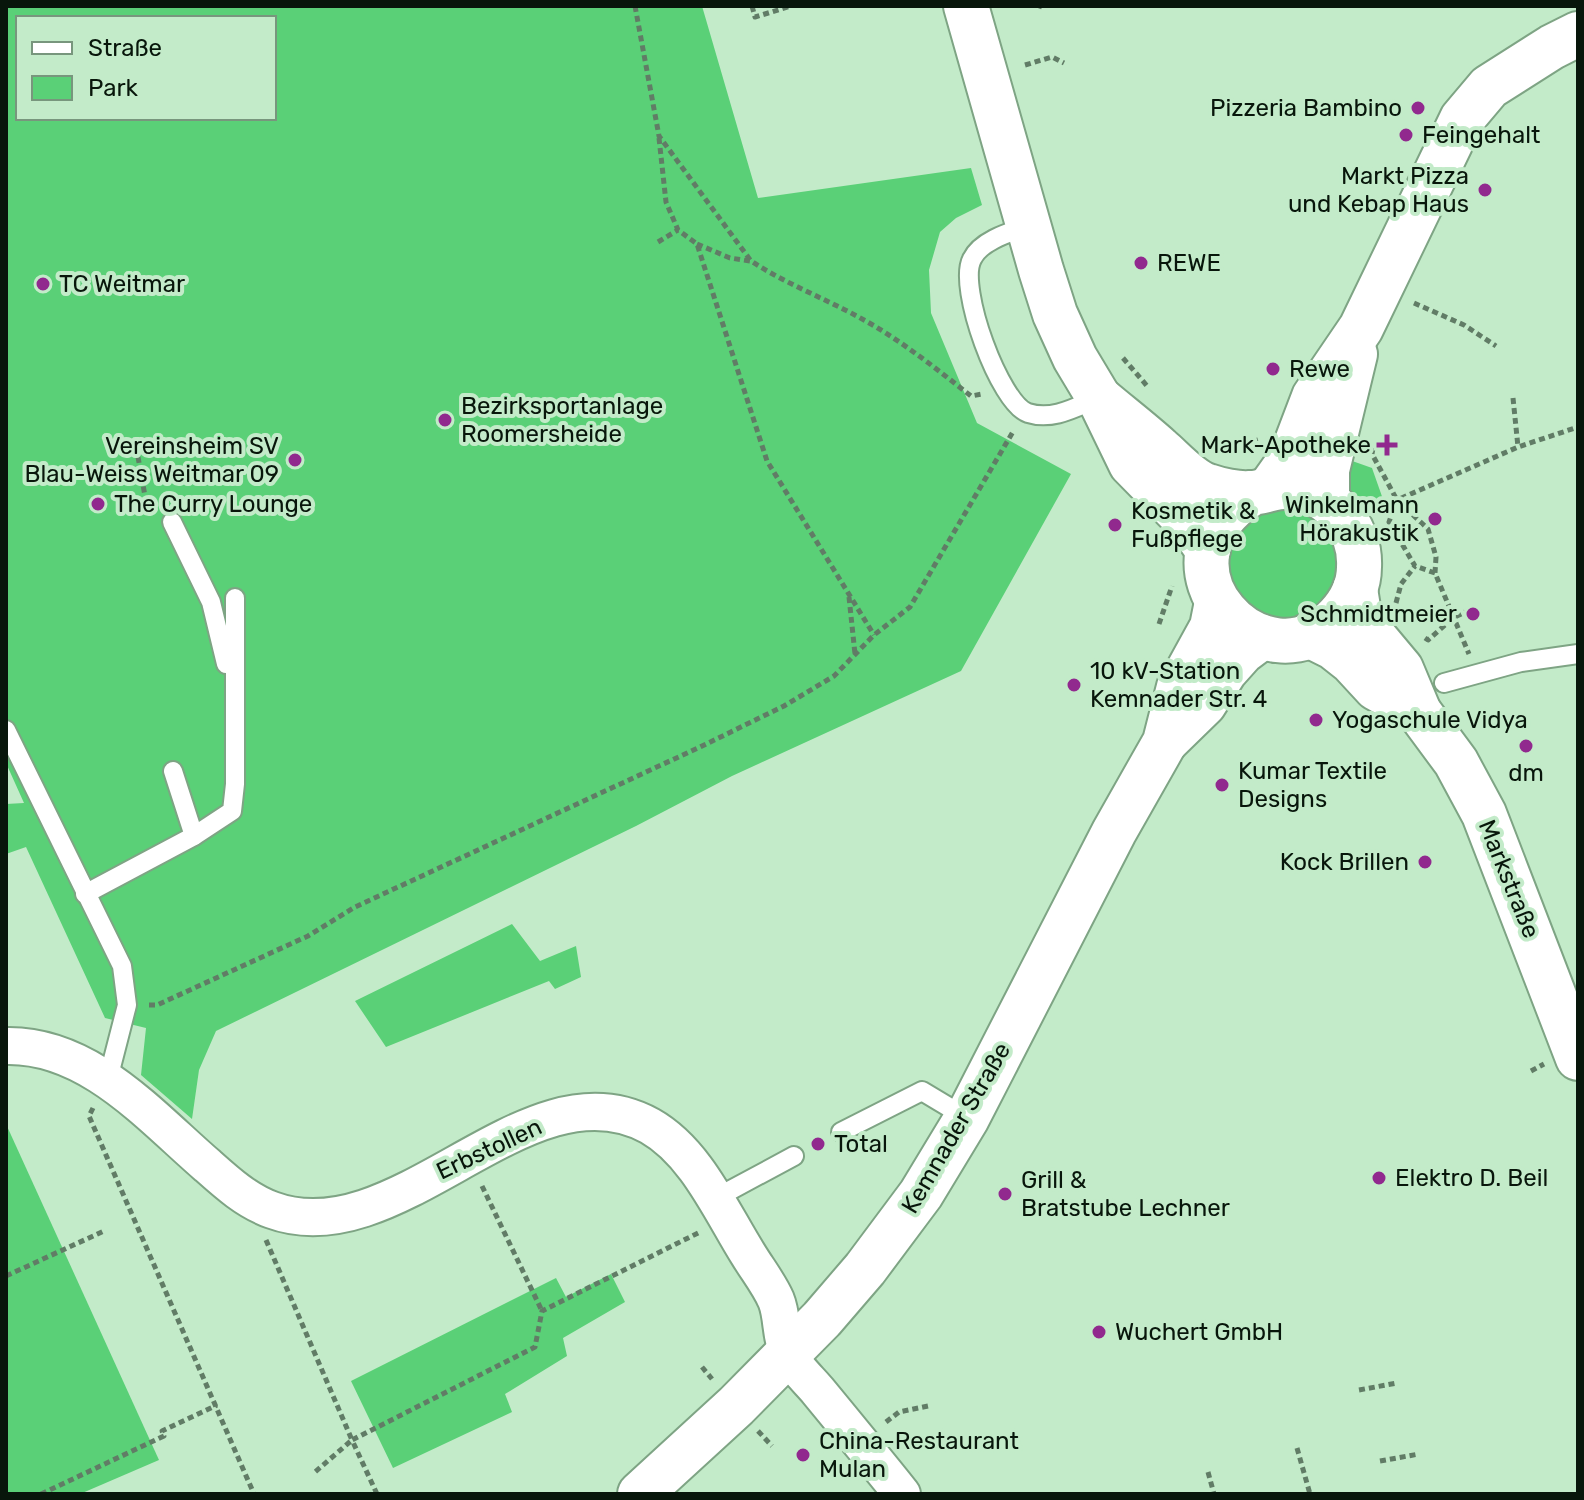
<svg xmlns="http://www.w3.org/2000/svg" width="1584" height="1500" font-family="Rubik,sans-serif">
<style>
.green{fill:#5ad077;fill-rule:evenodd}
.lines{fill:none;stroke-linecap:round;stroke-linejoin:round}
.lane-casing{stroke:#7ea484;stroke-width:22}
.street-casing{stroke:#7ea484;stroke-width:40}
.secondary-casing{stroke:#7ea484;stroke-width:48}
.path{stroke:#617c66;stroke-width:5;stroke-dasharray:6 4;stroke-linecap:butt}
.lane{stroke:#fff;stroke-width:18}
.street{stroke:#fff;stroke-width:36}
.secondary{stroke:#fff;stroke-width:44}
.poi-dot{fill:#91298e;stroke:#c3ebc9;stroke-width:3}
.labels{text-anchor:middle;stroke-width:8;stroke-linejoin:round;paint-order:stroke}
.poi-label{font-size:24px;fill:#08160b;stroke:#c3ebc9;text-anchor:start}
.street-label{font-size:24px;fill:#08160b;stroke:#c3ebc9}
</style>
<rect width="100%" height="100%" fill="#c3ebc9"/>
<g class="green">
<path d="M6,6H702L758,198L971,168L982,205L956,218L940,232L929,270L931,313L977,423L1071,474L961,671L732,776L636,826L216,1031L199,1070L192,1119L141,1075L146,1028L105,1018L26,847L6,854V804L24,803L6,763ZM18,18H274V118H18Z"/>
<path d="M1341,457L1372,468L1385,505L1364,520L1346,491Z"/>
<path d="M1289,499L1341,535L1335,597L1295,623L1248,613L1223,573L1233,526Z"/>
<path d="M512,924L540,961L576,946L581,977L555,989L549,981L386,1047L355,1001Z"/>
<path d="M6,1124L159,1460L80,1494H6Z"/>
<path d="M611,1274L625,1302L563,1338L567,1356L505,1394L512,1412L393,1468L351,1381L556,1278L566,1297Z"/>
</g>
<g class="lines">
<defs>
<g id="lane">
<path d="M1029,226C1011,232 981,240 972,259C957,287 1000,404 1028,413C1053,421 1076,407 1098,398"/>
<path d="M172,522L211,602L226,664"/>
<path d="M1444,683L1521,662L1578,654"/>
<path d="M6,730L122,966L127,1005L108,1079"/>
<path d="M173,771L194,836"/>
<path d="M85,894L194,836L232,811L235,784V598"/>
<path d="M841,1132L922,1091L967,1118"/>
<path d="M714,1199L794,1156"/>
</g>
<path id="street" d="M6,1046C89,1044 150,1116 208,1166C227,1183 247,1201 272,1210C399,1257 528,1058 650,1126C696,1152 721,1211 748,1254C757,1269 769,1284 776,1300C783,1317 780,1337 788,1353C794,1367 809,1380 818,1391C846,1425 874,1459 902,1494"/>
<g id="secondary">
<path d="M966,6L1041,270L1055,314L1075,358L1099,398L1131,464L1188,522L1208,550"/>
<path d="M1099,398C1119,415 1140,431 1160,449C1173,460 1191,481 1208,486C1219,490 1238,494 1250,493C1264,493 1276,485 1291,487C1331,492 1361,527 1359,567C1359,586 1350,603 1338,616C1265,695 1139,565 1251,494"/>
<path d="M1270,488L1290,460L1314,397L1361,328L1462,119L1489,87L1552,47L1578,34"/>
<path d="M1327,500V470L1355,354"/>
<path d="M1355,589L1360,620L1401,669L1419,712L1456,762L1484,814L1578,1058"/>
<path d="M1309,635L1333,647L1352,662L1376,688L1419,712"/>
<path d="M1166,741L1204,704L1225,671L1242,652L1262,637"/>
<path d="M640,1494L736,1406L822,1319L865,1269L921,1194L967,1118L1114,832L1165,742L1179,687L1212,627L1217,602"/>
</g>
</defs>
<use href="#lane" class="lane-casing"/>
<use href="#street" class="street-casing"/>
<use href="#secondary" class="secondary-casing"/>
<g class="path">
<path d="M635,6L659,136L751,261C789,286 832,301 871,324C907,345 939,371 971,396L982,394"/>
<path d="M752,6L755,17L791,6"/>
<path d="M1039,6L1042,7"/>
<path d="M1025,65L1052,57L1064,63"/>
<path d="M659,138L666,202L678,230L697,244L767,461L874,635"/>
<path d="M658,242L678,230"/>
<path d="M697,244L730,258L750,261"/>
<path d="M1414,303L1464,325L1496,346"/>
<path d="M1123,358L1148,387"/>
<path d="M1513,398L1518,447"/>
<path d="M1206,439C1223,446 1241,445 1258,440"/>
<path d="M1373,448L1372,454L1397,500L1428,529L1436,557L1435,573L1469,654"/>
<path d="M138,457L145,496L154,510"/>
<path d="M1435,573L1415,566L1389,522L1397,500L1518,447L1578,427"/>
<path d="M849,597L855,654"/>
<path d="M1396,603L1401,584L1415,566"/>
<path d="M1159,624L1172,586"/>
<path d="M1425,638L1428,640L1453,618L1465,612"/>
<path d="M149,1005H157L308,936L355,907L700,747L784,706L834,676L874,635L910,607L1014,430"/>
<path d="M1531,1071L1544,1064"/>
<path d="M93,1108L89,1116L254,1494"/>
<path d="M482,1186L542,1311"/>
<path d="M266,1240L352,1440L315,1472"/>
<path d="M6,1276L104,1231"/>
<path d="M702,1367L712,1379"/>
<path d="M1359,1390L1397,1383"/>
<path d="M886,1422L899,1412L928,1406"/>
<path d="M758,1431L772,1446"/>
<path d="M1297,1448L1310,1494"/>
<path d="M909,1450L917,1444L939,1438"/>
<path d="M1380,1461L1419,1454"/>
<path d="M1208,1472L1214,1494"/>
<path d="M41,1494L164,1436L162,1431L217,1405"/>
<path d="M377,1494L352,1440L535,1347L542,1311L700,1232"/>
</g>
<use href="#lane" class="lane"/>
<use href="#street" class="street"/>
<use href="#secondary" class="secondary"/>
</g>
<g class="poi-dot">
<circle cx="1418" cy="108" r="8"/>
<circle cx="1406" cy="135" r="8"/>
<circle cx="1485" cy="190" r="8"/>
<circle cx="1141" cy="263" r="8"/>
<circle cx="43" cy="284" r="8"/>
<circle cx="1273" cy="369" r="8"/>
<circle cx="445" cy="420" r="8"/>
<path d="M1383 433h8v8h8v8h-8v8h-8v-8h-8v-8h8z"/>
<circle cx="295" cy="460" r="8"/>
<circle cx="98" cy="504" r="8"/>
<circle cx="1435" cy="519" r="8"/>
<circle cx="1115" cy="525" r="8"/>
<circle cx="1473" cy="614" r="8"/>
<circle cx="1074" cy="685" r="8"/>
<circle cx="1316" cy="720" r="8"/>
<circle cx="1526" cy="746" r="8"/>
<circle cx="1222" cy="785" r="8"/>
<circle cx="1425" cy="862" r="8"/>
<circle cx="818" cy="1144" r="8"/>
<circle cx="1379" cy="1178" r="8"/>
<circle cx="1005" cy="1194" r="8"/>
<circle cx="1099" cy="1332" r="8"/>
<circle cx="803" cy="1455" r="8"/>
</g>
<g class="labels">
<g class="poi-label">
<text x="1402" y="116" text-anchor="end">Pizzeria Bambino</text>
<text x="1422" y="143">Feingehalt</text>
<text x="1469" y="184" text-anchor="end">Markt Pizza<tspan x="1469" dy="28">und Kebap Haus</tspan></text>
<text x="1157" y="271">REWE</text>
<text x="59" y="292">TC Weitmar</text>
<text x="1289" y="377">Rewe</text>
<text x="461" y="414">Bezirksportanlage<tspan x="461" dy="28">Roomersheide</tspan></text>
<text x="1371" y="453" text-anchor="end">Mark-Apotheke</text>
<text x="279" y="454" text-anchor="end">Vereinsheim SV<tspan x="279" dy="28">Blau-Weiss Weitmar 09</tspan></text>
<text x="114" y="512">The Curry Lounge</text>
<text x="1419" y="513" text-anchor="end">Winkelmann<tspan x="1419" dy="28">Hörakustik</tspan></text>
<text x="1131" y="519">Kosmetik &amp;<tspan x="1131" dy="28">Fußpflege</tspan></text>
<text x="1457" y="622" text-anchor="end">Schmidtmeier</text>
<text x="1090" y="679">10 kV-Station<tspan x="1090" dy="28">Kemnader Str. 4</tspan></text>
<text x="1332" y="728">Yogaschule Vidya</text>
<text x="1238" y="779">Kumar Textile<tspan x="1238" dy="28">Designs</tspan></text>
<text x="1526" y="781" text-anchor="middle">dm</text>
<text x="1409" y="870" text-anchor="end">Kock Brillen</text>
<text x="834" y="1152">Total</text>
<text x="1395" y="1186">Elektro D. Beil</text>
<text x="1021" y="1188">Grill &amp;<tspan x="1021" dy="28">Bratstube Lechner</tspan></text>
<text x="1115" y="1340">Wuchert GmbH</text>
<text x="819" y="1449">China-Restaurant<tspan x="819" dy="28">Mulan</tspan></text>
</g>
<g class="street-label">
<text transform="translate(1509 879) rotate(68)" y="8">Markstraße</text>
<text transform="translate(956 1128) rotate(-60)" y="8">Kemnader Straße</text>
<text transform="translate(489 1149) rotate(-25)" y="8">Erbstollen</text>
</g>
</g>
<rect width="1584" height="1500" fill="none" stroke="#08160b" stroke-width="16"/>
<rect x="16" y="16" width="260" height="104" fill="#c3ebc9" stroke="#78967d" stroke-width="2"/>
<rect x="32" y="42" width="40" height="12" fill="#ffffff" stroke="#78967d" stroke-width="2"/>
<text x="88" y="56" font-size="24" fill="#08160b">Straße</text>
<rect x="32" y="76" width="40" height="24" fill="#5ad077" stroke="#78967d" stroke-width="2"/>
<text x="88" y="96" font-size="24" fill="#08160b">Park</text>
</svg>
